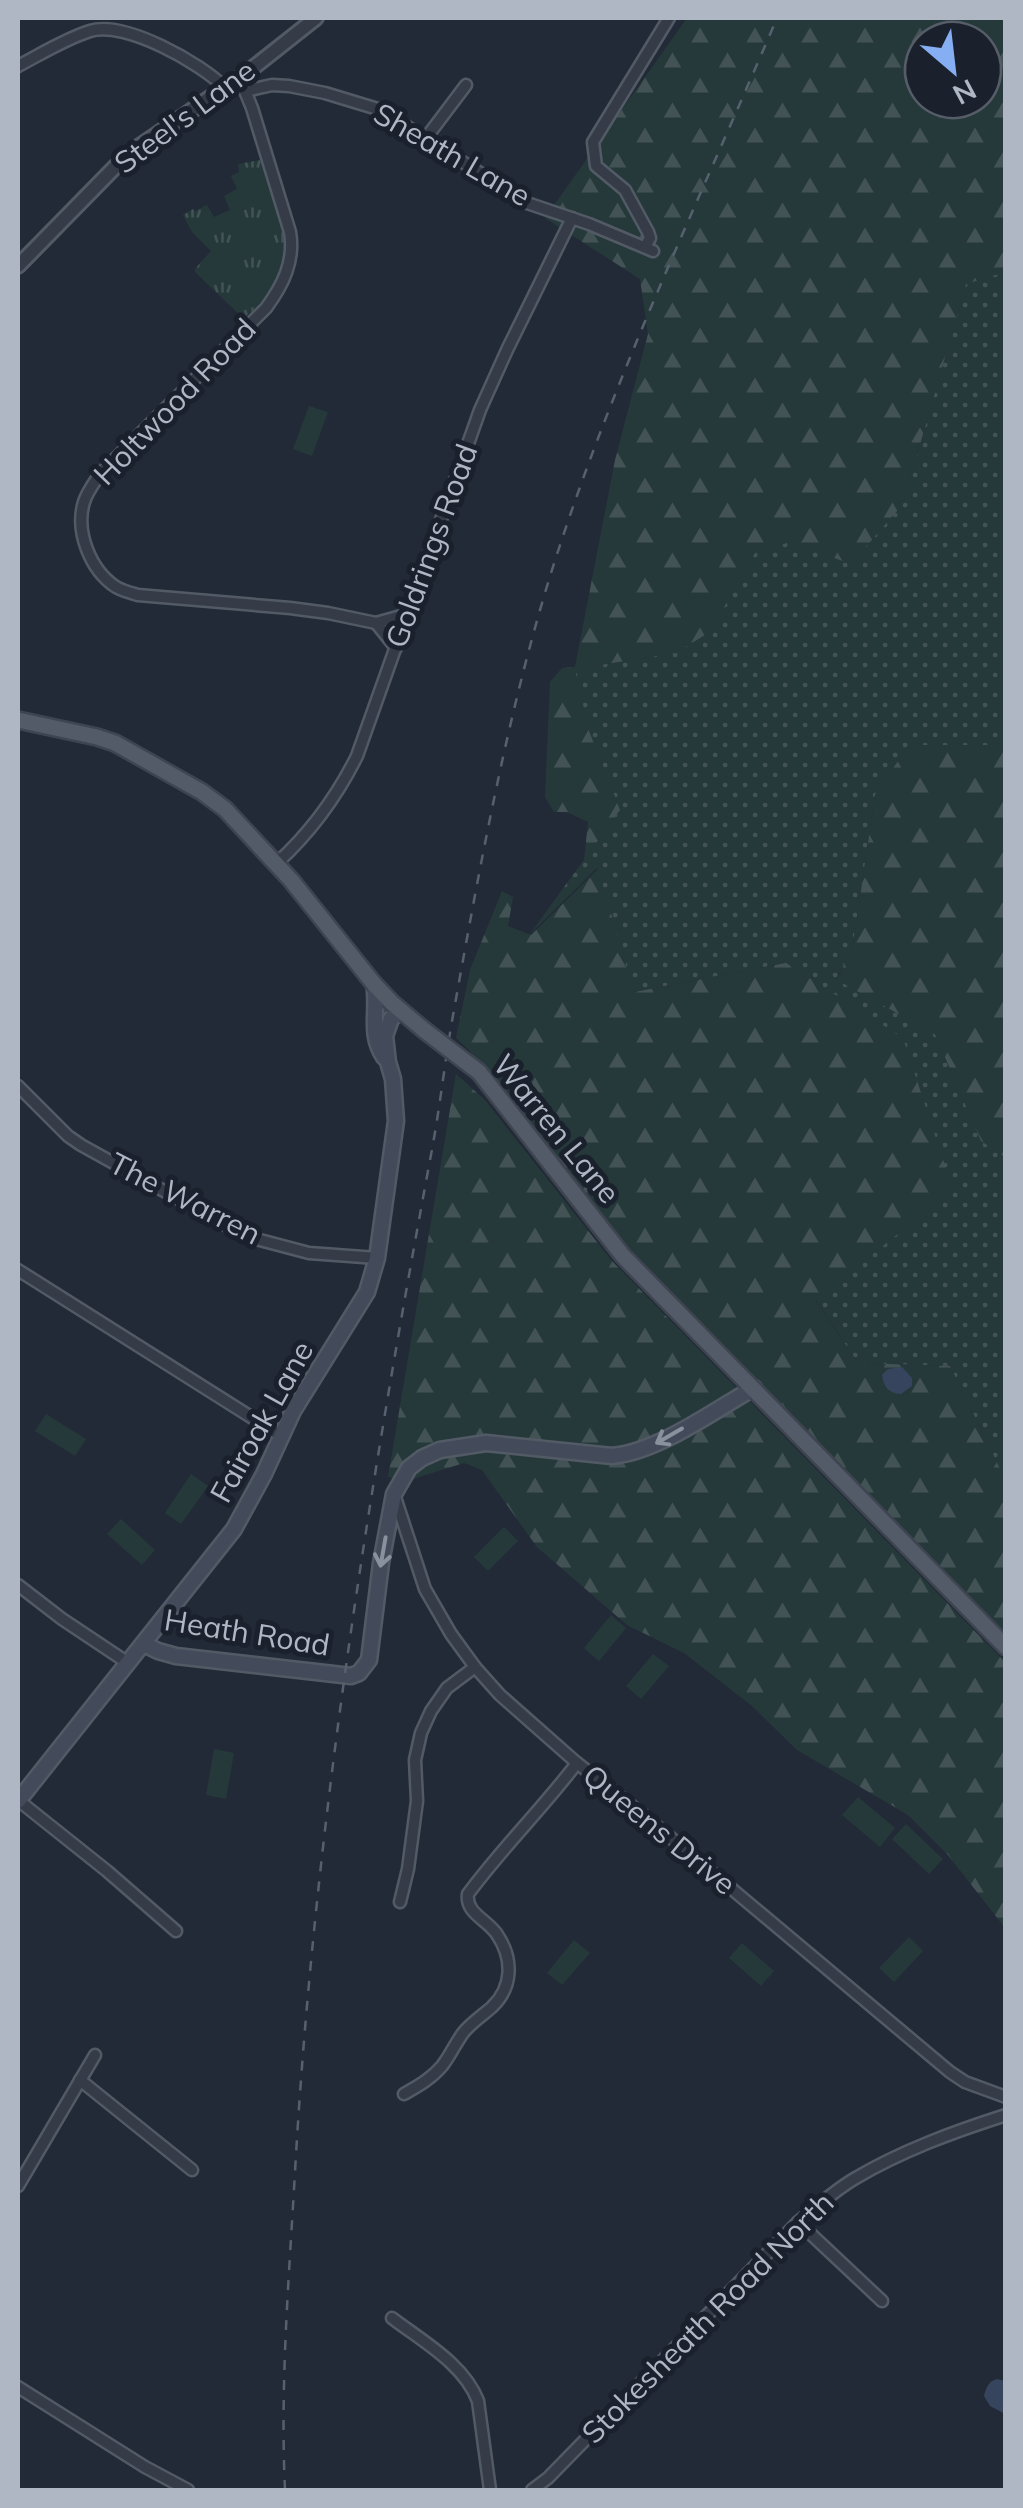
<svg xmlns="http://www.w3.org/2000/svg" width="1023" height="2508" font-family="Mulish,sans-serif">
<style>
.grass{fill:url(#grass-dots)}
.forest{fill:url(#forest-firs);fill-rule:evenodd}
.park{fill:url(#park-tufts)}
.garden{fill:#26393a}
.water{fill:#36455d}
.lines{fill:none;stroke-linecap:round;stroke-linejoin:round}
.minor-casing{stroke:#525a65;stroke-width:15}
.tertiary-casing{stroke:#525a65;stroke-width:18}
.secondary-casing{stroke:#525a65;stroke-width:19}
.primary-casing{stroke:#3e4551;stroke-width:20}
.minor{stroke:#353c47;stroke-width:10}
.tertiary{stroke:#353c47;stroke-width:12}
.secondary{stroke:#434b5a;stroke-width:14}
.primary{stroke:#525b67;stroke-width:15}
.rail{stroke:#57606e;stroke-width:2.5;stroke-dasharray:10 10;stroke-linecap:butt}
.primary-bridge-casing{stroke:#3e4551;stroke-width:20;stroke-linecap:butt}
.primary-bridge{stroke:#525b67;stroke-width:15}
.oneway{stroke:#89919f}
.labels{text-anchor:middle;stroke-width:10;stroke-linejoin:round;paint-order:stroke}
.street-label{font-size:30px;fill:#afb7c4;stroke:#1a212c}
</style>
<defs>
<pattern id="grass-dots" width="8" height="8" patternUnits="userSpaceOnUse" patternTransform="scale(2.5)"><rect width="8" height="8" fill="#26393a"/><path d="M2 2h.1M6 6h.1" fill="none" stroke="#435355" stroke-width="1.8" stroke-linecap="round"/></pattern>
<pattern id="forest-firs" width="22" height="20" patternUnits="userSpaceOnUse" patternTransform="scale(2.5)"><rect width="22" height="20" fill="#26393a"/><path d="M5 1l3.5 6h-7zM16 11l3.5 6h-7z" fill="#435355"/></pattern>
<pattern id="park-tufts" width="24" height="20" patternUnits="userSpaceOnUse" patternTransform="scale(2.5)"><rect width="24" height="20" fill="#26393a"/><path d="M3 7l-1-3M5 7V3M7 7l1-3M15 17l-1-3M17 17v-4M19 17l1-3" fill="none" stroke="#435355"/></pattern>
</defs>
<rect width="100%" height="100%" fill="#212a36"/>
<path class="grass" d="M1005,272V745H909L875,795L853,945L837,979L935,1034L981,1140L1005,1157V1479L950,1366L858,1363L815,1299L952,1190L786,963L633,992L597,868L530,934L620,810L589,731L574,669L675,653L709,632L756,551L790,542L903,504L966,283Z"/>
<g class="forest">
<path d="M687,18H1005V272L966,284L903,504L851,564L790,542L756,551L710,632L675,653L575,669L589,731L620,810L584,860L588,822L567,812H554L545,797L550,682L562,668L575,667L615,460L648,334L640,279L545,218ZM923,40H983V100H923Z"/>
<path d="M909,745H1005V1157L981,1141L935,1034L837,980L853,945L875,795Z"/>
<path d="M598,869L634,992L786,963L903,1038L953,1190L815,1300L858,1363L950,1366L1005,1479V1635L631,1250L468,1049L456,1038L470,970L502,891L513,897L508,926L531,935Z"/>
<path d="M456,1074L485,1100L612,1261L1005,1662V1928L948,1855L908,1815L797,1750L752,1706L684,1653L627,1625L537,1547L482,1470L464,1463L406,1481L388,1477Z"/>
</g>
<path class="park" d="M260,160C276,209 302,249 266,295C259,304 253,312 243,318L195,272V269L211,251L192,232L183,215L193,209L195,211L207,205L214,217L230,210L224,196L237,189L231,176L239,172L238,164Z"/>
<g class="garden">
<path d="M309,406L328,412L312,456L293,449Z"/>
<path d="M46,1414L86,1439L75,1456L35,1431Z"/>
<path d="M191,1474L208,1486L181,1524L165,1513Z"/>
<path d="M121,1519L155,1550L142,1565L107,1534Z"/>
<path d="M504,1527L518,1541L488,1571L474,1557Z"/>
<path d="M611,1615L626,1628L599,1661L584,1648Z"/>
<path d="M653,1654L669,1666L641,1699L626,1686Z"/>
<path d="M214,1749L234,1753L226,1799L206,1795Z"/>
<path d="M858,1797L895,1828L880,1847L842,1815Z"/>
<path d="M906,1824L943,1859L929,1874L892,1839Z"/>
<path d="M909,1937L923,1951L894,1982L879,1968Z"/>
<path d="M574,1940L590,1953L562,1985L547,1973Z"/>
<path d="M742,1943L774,1971L761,1986L729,1958Z"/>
</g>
<g class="water">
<path d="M902,1367L912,1378V1386L901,1394C888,1393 884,1387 882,1375L888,1369Z"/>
<path d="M997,2379L1005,2381V2414L990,2406L984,2396C986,2387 989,2381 997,2379Z"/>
</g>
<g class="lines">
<defs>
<g id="minor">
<path d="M18,66C41,54 65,39 90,31C124,20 201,63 225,88"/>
<path d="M236,80L245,91L252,108L290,232C295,261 283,285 266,308L100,474C94,483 87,492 84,502C75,531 90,570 116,587C123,591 131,593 138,595L290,608L328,613L376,623L408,614"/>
<path d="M245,91L272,85L289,86L325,93L381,110L527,203L589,224L653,251"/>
<path d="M426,138L466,85"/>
<path d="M645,247L650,238L648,232L625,190L596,166L593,142L669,18"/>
<path d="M376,623L396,648"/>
<path d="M277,863C311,832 336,798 357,756L480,410L507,350L572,218"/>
<path d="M18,1086L68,1136L81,1145L245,1236L309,1253L377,1258"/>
<path d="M18,1270L281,1436"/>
<path d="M394,1494L425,1589L451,1634L475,1667L500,1695L577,1763L646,1817L950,2072L965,2082L1006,2097"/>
<path d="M18,1585L62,1619L128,1663"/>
<path d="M18,1800L107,1871L176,1931"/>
<path d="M400,1902L408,1869L417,1801L415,1760L421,1733L431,1711L447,1688L475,1667"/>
<path d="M80,2080L192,2170"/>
<path d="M404,2094C418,2086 431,2079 442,2066C450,2056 455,2044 463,2033C471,2023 482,2016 492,2007C513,1987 513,1959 498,1936C489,1920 465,1914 468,1894C502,1848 542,1809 577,1763"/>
<path d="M18,2186L95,2055"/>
<path d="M798,2222L882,2301"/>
<path d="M392,2318C422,2341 464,2364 478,2401L490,2490"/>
<path d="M18,2387L145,2467L188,2490"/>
<path d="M532,2490L548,2478L798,2222C816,2207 834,2191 854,2179C901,2151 953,2132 1006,2115"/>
</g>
<path id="tertiary" d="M18,266L118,164L137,148L249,71L316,18"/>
<g id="secondary">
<path d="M374,984C379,1010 368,1034 384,1057"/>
<path d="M144,1644L158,1651L176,1656L351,1676L359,1673L369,1660L381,1563L394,1494L409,1468L422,1458L440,1450L486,1443L612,1456C658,1452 713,1411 754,1388"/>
<path d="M18,1801L234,1529L264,1474L293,1411L367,1292L377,1258L396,1121L393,1079L388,1062L385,1036L391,1019L400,1011"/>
</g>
<g id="primary">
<path d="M18,720L97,737L115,743L202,792L225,809L291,880L374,984L392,1003L424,1030"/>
<path d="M479,1072L623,1256L1006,1647"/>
</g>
</defs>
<use href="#minor" class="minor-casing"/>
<use href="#tertiary" class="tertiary-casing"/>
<use href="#secondary" class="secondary-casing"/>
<use href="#primary" class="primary-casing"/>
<use href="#minor" class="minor"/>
<use href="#tertiary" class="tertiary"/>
<use href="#secondary" class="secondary"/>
<use href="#primary" class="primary"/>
<path class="rail" d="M285,2490C280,2384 289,2278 295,2172C314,1832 368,1494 430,1160C439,1114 444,1068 452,1021C479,871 506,719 551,573C611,382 699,201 777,18"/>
<defs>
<path id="primary-bridge" d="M424,1030L479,1072"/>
</defs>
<use href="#primary-bridge" class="primary-bridge-casing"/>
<use href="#primary-bridge" class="primary-bridge"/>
</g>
<defs><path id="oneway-shaft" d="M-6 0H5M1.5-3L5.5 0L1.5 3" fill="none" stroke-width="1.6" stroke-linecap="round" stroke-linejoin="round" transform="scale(2.5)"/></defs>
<g class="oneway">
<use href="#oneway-shaft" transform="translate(669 1436) rotate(150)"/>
<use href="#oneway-shaft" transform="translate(383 1552) rotate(100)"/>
</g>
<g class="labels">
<g class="street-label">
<text transform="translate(185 117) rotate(-37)" y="10">Steel's Lane</text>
<text transform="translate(452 155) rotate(30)" y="10">Sheath Lane</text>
<text transform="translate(175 402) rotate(-46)" y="10">Holtwood Road</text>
<text transform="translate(432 546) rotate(-70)" y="10">Goldrings Road</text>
<text transform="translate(556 1129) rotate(51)" y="10">Warren Lane</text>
<text transform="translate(185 1199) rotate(27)" y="10">The Warren</text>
<text transform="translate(262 1422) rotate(-61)" y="10">Fairoak Lane</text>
<text transform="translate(247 1633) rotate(9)" y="10">Heath Road</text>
<text transform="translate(659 1830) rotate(39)" y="10">Queens Drive</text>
<text transform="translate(708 2318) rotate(-45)" y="10">Stokesheath Road North</text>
</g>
</g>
<rect width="1023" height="2508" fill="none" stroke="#afb7c4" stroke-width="40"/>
<g transform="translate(953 70) rotate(152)"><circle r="48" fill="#1a212c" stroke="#565d69" stroke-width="2.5"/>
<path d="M0-8L18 38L0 25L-18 38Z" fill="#86aef2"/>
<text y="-15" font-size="28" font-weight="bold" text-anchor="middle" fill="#afb7c4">N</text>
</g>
</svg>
